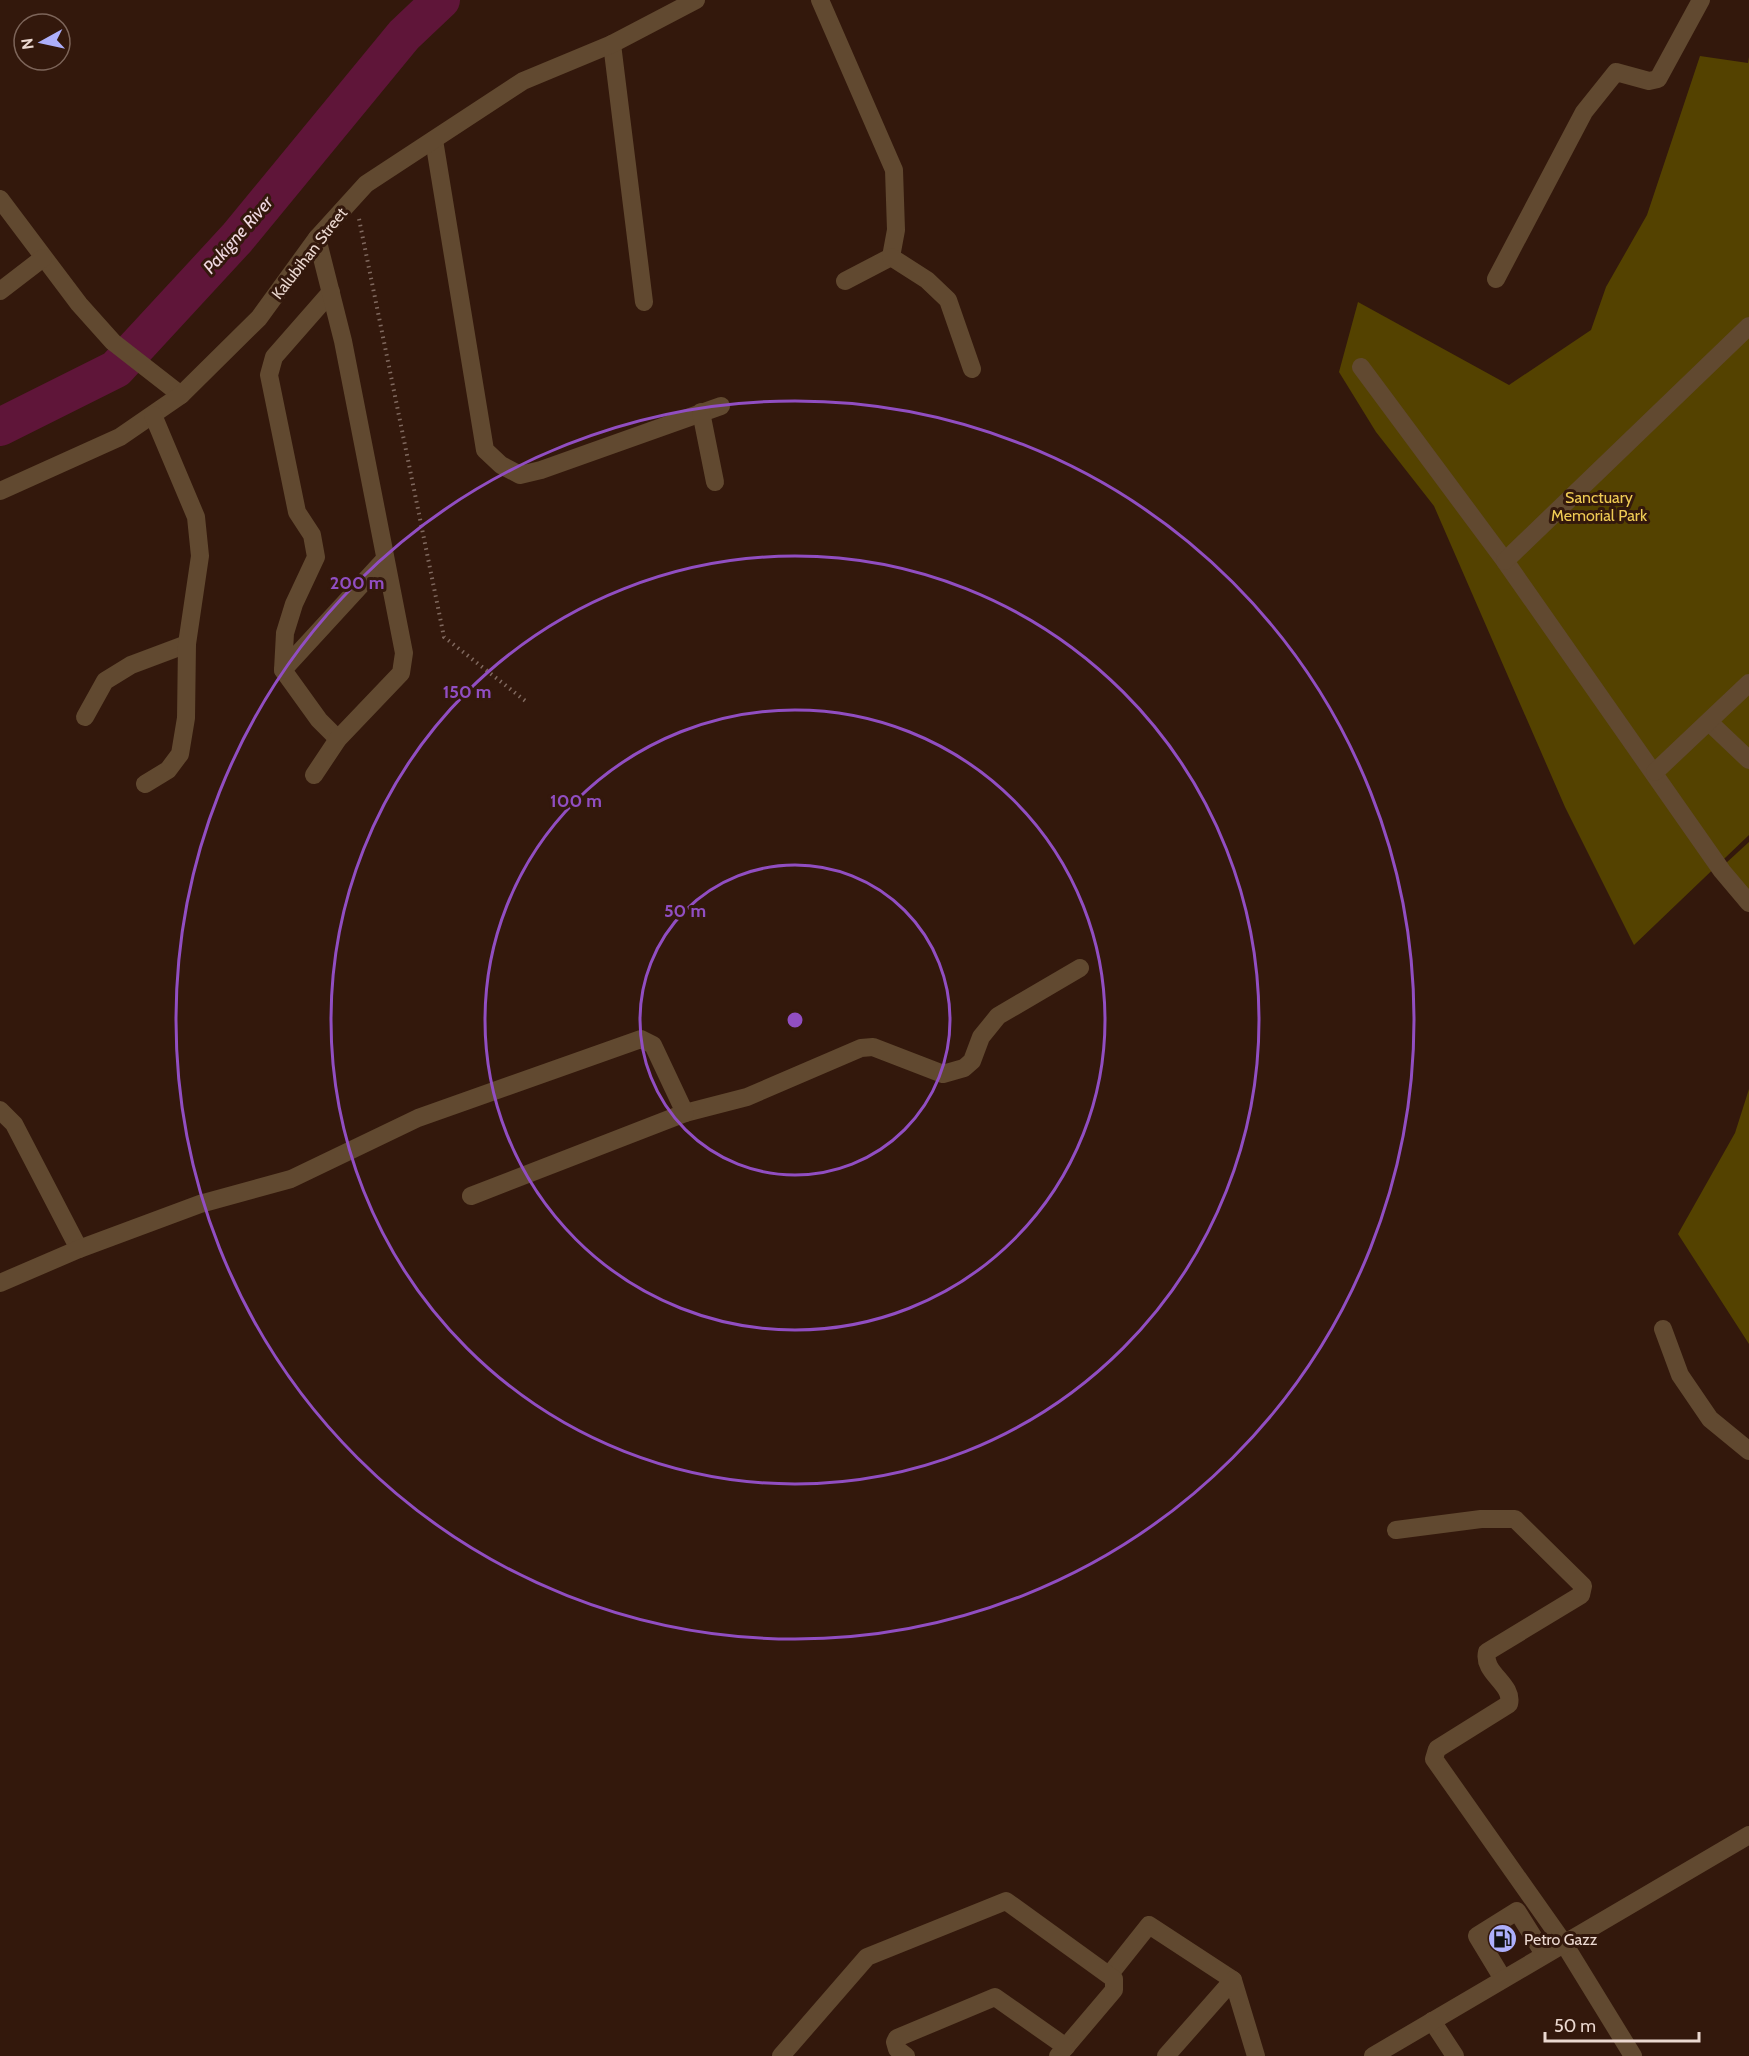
<svg xmlns="http://www.w3.org/2000/svg" width="1749" height="2056" font-family="Cabin,sans-serif">
<style>
.green{fill:#544200}
.lines{fill:none;stroke-linecap:round;stroke-linejoin:round}
.river{stroke:#5f1539;stroke-width:38}
.path{stroke:#80695f;stroke-width:4;stroke-dasharray:1.5 4.5;stroke-linecap:butt}
.minor{stroke:#614930;stroke-width:18}
.ring{fill:none;stroke:#914ec2;stroke-width:3}
.labels{text-anchor:middle;stroke-width:6;stroke-linejoin:round;paint-order:stroke}
.street-label{font-size:16px;fill:#ebd8d0;stroke:#33180c}
.park-label{font-size:16px;fill:#f0cb54;stroke:#33180c}
.poi-label{font-size:16px;fill:#ebd8d0;stroke:#33180c;text-anchor:start}
.water-label{font-size:18px;font-style:italic;fill:#f0d9e1;stroke:#33180c}
.centre{fill:#914ec2;stroke:#33180c;stroke-width:3}
.ring-label{font-size:18px;text-anchor:middle;font-weight:bold;fill:#914ec2;stroke:#33180c;stroke-width:6;stroke-linejoin:round;paint-order:stroke}
</style>
<rect width="100%" height="100%" fill="#33180c"/>
<g class="green">
<path d="M1700,56L1748,63L1749,57V835L1634,945L1565,807L1434,506L1376,432L1339,372L1358,302L1509,385L1591,330L1606,287L1647,215Z"/>
<path d="M1749,842V893L1725,864Z"/>
<path d="M1749,1089V1344L1678,1234L1735,1133Z"/>
</g>
<g class="lines">
<path class="river" d="M0,427L116,369L237,238L404,35L441,0"/>
<path class="path" d="M359,219L444,637L528,703"/>
<g class="minor">
<path d="M820,0L894,170L896,230L891,257L845,281"/>
<path d="M612,44L644,302"/>
<path d="M434,140L485,450L501,465L520,475L541,470L721,406"/>
<path d="M0,199L79,304L113,342L181,395"/>
<path d="M891,257L927,280L948,300L972,369"/>
<path d="M1496,279L1584,112L1616,72L1649,81L1658,79L1701,0"/>
<path d="M0,291L43,258"/>
<path d="M331,292L274,357L269,375L297,512L312,535L316,557L294,604L285,633L283,670L319,720L338,739"/>
<path d="M1361,367L1505,561L1722,871L1749,903"/>
<path d="M701,412L715,482"/>
<path d="M0,491L120,437L181,395L259,318L317,238L366,184L523,81L612,44L696,0"/>
<path d="M1505,561L1749,326"/>
<path d="M283,670L385,559"/>
<path d="M85,717L105,681L131,665L187,644"/>
<path d="M1709,722L1749,760"/>
<path d="M1655,772L1749,683"/>
<path d="M314,775L338,739L401,673L404,653L343,341L317,238"/>
<path d="M145,784L168,770L180,754L186,718L187,644L200,556L196,517L153,415"/>
<path d="M0,1110L14,1124L79,1249"/>
<path d="M471,1196L685,1113L747,1097L861,1048L873,1047L943,1074L964,1068L972,1061L981,1037L998,1016L1080,968"/>
<path d="M0,1283L79,1249L200,1204L291,1179L418,1118L641,1039L653,1045L685,1113"/>
<path d="M1663,1329L1680,1375L1710,1419L1749,1451"/>
<path d="M1396,1530L1481,1519H1515L1583,1586L1581,1595L1487,1652C1482,1673 1514,1684 1509,1704L1437,1749L1434,1759L1563,1942L1633,2056"/>
<path d="M1110,1974L1149,1925L1233,1980L1256,2056"/>
<path d="M1503,1979L1477,1936L1517,1911L1544,1954"/>
<path d="M1432,2021L1455,2056"/>
<path d="M781,2056L867,1957L1006,1901L1114,1979V1990L1058,2056"/>
<path d="M906,2056L897,2049L895,2042L897,2038L995,1997L1066,2047"/>
<path d="M1166,2056L1233,1980"/>
<path d="M1373,2056L1749,1835"/>
</g>
</g>
<g class="ring">
<circle cx="795" cy="1020" r="155"/>
<circle cx="795" cy="1020" r="310"/>
<circle cx="795" cy="1020" r="464"/>
<circle cx="795" cy="1020" r="619"/>
</g>
<defs>
<symbol id="fuel-disc" viewBox="-11 -11 22 22"><circle r="9.5" fill="#adaffb" stroke="#33180c"/><path d="M-5.5-6h7V0h2V4h1.3V-2.5L3-4.5l.8-.8L6-3V5H2.5V1h-1V6h-7ZM-4.2-4.7v3.2H.2V-4.7Z" fill="#111"/></symbol>
</defs>
<g fill-rule="evenodd">
<use href="#fuel-disc" x="1486" y="1922" width="33" height="33"/>
</g>
<g class="labels">
<g class="street-label">
<text transform="translate(309 253) rotate(-52)" y="6">Kalubihan Street</text>
</g>
<g class="park-label">
<text x="1599" y="503">Sanctuary<tspan x="1599" dy="18">Memorial Park</tspan></text>
</g>
<g class="poi-label">
<text x="1524" y="1945">Petro Gazz</text>
</g>
<g class="water-label">
<text transform="translate(238 235) rotate(-49)" y="6">Pakigne River</text>
</g>
</g>
<circle cx="795" cy="1020" r="9" class="centre"/>
<g class="ring-label">
<text x="357" y="589">200 m</text>
<text x="467" y="698">150 m</text>
<text x="576" y="807">100 m</text>
<text x="685" y="917">50 m</text>
</g>
<g transform="translate(42 42) rotate(262)"><circle r="28" fill="#33180c" stroke="#7d655a" stroke-width="1.5"/>
<path d="M0-4.5L10 22L0 15L-10 22Z" fill="#adaffb"/>
<text y="-9" font-size="16" font-weight="bold" text-anchor="middle" fill="#ebd8d0">N</text>
</g>
<path d="M1545 2032v9h154v-9" fill="none" stroke="#ebd8d0" stroke-width="3"/>
<text x="1554" y="2032" font-size="18" fill="#ebd8d0" stroke="#33180c" stroke-width="4.5" paint-order="stroke">50 m</text>
</svg>
